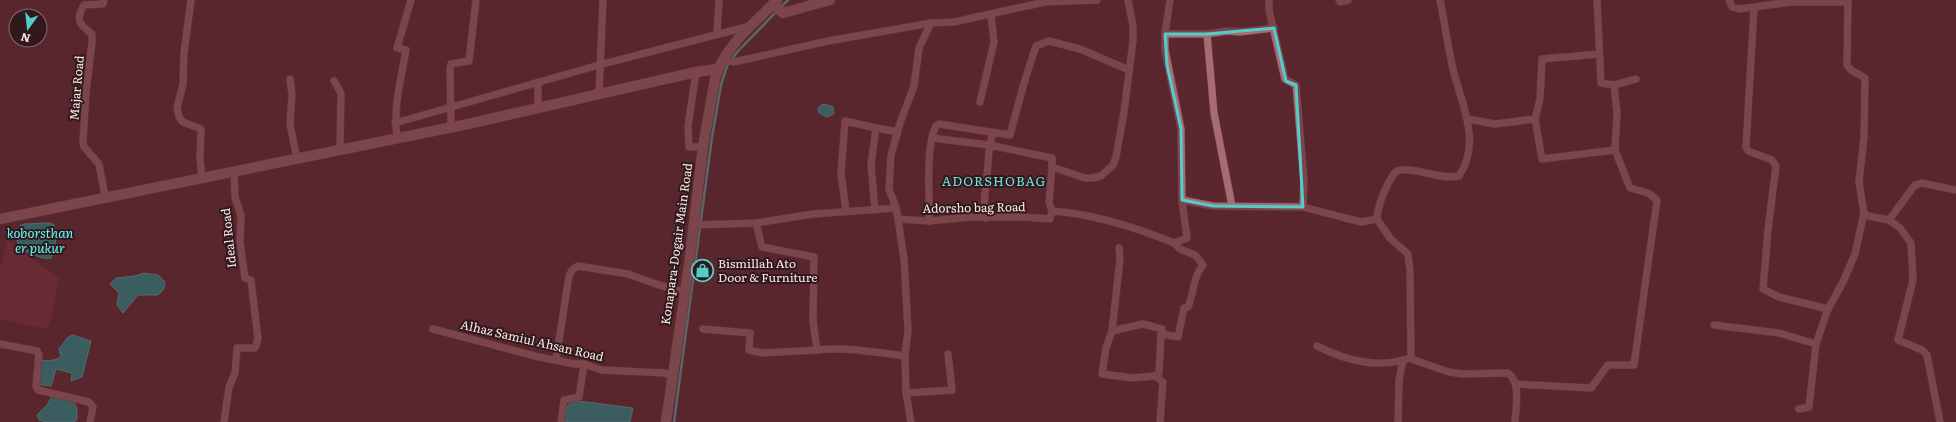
<svg xmlns="http://www.w3.org/2000/svg" width="1956" height="422" font-family="Literata,serif">
<style>
.green{fill:#7b303c}
.water{fill:#16a09e;stroke:#5bb6b4}
.lines{fill:none;stroke-linecap:round;stroke-linejoin:round}
.stream{stroke:#5bb6b4;stroke-width:2.5}
.street-casing{stroke:#6f464d;stroke-width:8}
.secondary-casing{stroke:#6f464d;stroke-width:11}
.street{stroke:#a66c72;stroke-width:7}
.secondary{stroke:#a66c72;stroke-width:10}
.marked{fill:none;stroke:#53cdca;stroke-width:3;stroke-linejoin:round}
.labels{text-anchor:middle;stroke-width:4;stroke-linejoin:round;paint-order:stroke}
.street-label{font-size:12px;fill:#fce8e9;stroke:#30191c}
.poi-label{font-size:12px;fill:#fce8e9;stroke:#30191c;text-anchor:start}
.neighbourhood-label{font-size:13px;letter-spacing:1px;fill:#72dedb;stroke:#30191c}
.water-label{font-size:13px;font-style:italic;fill:#5dfaf6;stroke:#30191c}
</style>
<rect width="100%" height="100%" fill="#5a272e"/>
<path class="green" d="M7,240L59,278L52,315L47,329L0,319V270Z"/>
<g class="water">
<path d="M825,104L833,107L834,114L827,117L819,113L818,109L821,105Z"/>
<path d="M50,223L54,225C57,237 56,246 51,258C45,259 41,258 35,255C18,250 14,244 19,226L25,224Z"/>
<path d="M144,273L158,275L165,282L164,289L158,295H138L123,313L117,305L119,293L110,284L116,278L135,276Z"/>
<path d="M73,335L91,341L82,377L71,381L72,373L56,369L51,386L34,384L35,359C45,361 52,362 61,357L59,349L68,337Z"/>
<path d="M53,395L74,402L77,409V420L73,422H46L39,420L37,415L47,405Z"/>
<path d="M578,401L633,408L630,422H564L565,412L570,403Z"/>
</g>
<g class="lines">
<g class="stream">
<path d="M781,7L788,0"/>
<path d="M674,422L712,137L721,85L727,66L737,52L778,10"/>
</g>
<defs>
<g id="street">
<path d="M104,0L103,4L84,5C75,20 80,25 92,34V42L86,92L83,143L84,147L99,164L105,196"/>
<path d="M191,0L184,53L183,84L177,108L179,117L183,122L201,129L200,159L202,179"/>
<path d="M1170,0L1165,34V50L1181,129L1182,200"/>
<path d="M1269,0V10L1285,79L1296,85L1304,181L1303,207"/>
<path d="M1339,0L1340,2L1348,0"/>
<path d="M1597,0L1601,83L1614,85L1636,79"/>
<path d="M1729,0L1732,7L1739,9L1791,2H1848"/>
<path d="M1848,0L1847,65L1851,70L1865,78L1864,137L1859,182L1864,213L1868,216L1889,220L1900,228L1911,243L1913,280L1898,340L1922,350L1927,355L1940,422"/>
<path d="M1754,8L1746,147L1748,151L1772,160L1776,166L1768,230L1763,289L1779,297L1828,309"/>
<path d="M717,34L719,0"/>
<path d="M1165,34H1207L1227,31L1240,32L1274,28"/>
<path d="M1207,34L1214,113L1232,206"/>
<path d="M723,59L734,62L828,41L931,23L954,22L1045,2L1097,0"/>
<path d="M696,72L688,126L689,147H703"/>
<path d="M290,79L292,95L290,124L297,159"/>
<path d="M334,81L341,93L340,148"/>
<path d="M599,94L603,0"/>
<path d="M980,102L994,42L991,15"/>
<path d="M538,107V82"/>
<path d="M1468,119L1495,124L1535,119L1542,159L1615,150"/>
<path d="M1535,119L1540,99L1542,59L1599,54"/>
<path d="M395,123L599,65L750,26"/>
<path d="M451,127L450,69L451,64L469,61L476,0"/>
<path d="M397,137C393,108 401,79 406,50L397,48L411,0"/>
<path d="M932,138L989,145L1052,158V167L1085,178H1092L1101,176L1113,165L1116,157L1124,112L1133,41V26L1128,0"/>
<path d="M1052,167L1049,202L1052,211"/>
<path d="M896,208L889,189L891,155L900,123L914,86L919,48L931,23"/>
<path d="M875,210L871,165L876,128L893,131L897,135"/>
<path d="M846,211L841,173L845,121L876,128"/>
<path d="M985,218C983,205 985,196 986,183C989,166 987,149 993,133"/>
<path d="M898,219L904,259L908,330L905,356L906,393L911,422"/>
<path d="M1377,219L1390,238L1408,254L1410,271L1411,359L1449,372L1462,374L1508,373C1521,382 1516,407 1515,422"/>
<path d="M1889,220L1915,185L1922,183L1956,190"/>
<path d="M929,221C930,198 925,145 936,126L939,124L1010,135L1024,83L1036,46L1049,41L1080,49L1129,70"/>
<path d="M756,223L762,247L814,257L813,321L817,350C847,347 876,352 905,356"/>
<path d="M694,225L756,223L813,214L896,208L898,219L929,221L970,217H1023L1050,219L1052,211C1095,214 1135,227 1174,243L1187,238L1182,200L1213,206L1303,207L1361,222L1377,219C1378,206 1382,195 1388,184C1390,180 1393,173 1397,171C1411,165 1441,181 1459,176C1481,143 1463,107 1454,73C1448,49 1445,24 1440,0"/>
<path d="M1119,248L1120,259L1112,331L1106,348L1102,374L1133,378L1155,376"/>
<path d="M1714,325L1779,333L1816,344"/>
<path d="M433,329L539,357L575,364H584L602,370L665,373L672,377"/>
<path d="M703,329L750,333L749,350L762,353L817,350"/>
<path d="M1112,331L1143,324L1162,329L1161,334"/>
<path d="M0,344L37,351L39,355L36,386L38,390L89,402L93,407L90,422"/>
<path d="M1317,346C1343,359 1375,368 1403,360"/>
<path d="M556,360L569,276L572,270L578,266L628,274L659,285L685,292"/>
<path d="M1516,384L1591,388L1608,365H1634L1657,200L1648,193L1630,188L1615,150L1617,113L1614,85"/>
<path d="M906,393L952,390L948,354"/>
<path d="M1799,409L1809,407L1816,344L1828,309L1843,282L1855,254L1864,213"/>
<path d="M224,422L229,387L235,373L237,348H255L258,339L251,280L245,278L240,242L241,216L235,197L234,171"/>
<path d="M561,422L564,400L579,397L584,364"/>
<path d="M1160,422L1163,382L1155,376L1159,373L1161,334L1178,337L1184,308L1188,307C1194,293 1193,277 1203,265L1195,255L1180,249L1174,243"/>
<path d="M1398,422L1399,380L1403,360L1407,359"/>
</g>
<g id="secondary">
<path d="M773,4L783,13L830,0"/>
<path d="M0,219L463,125L696,72L718,69"/>
<path d="M666,422L689,265L703,147L715,79C724,46 754,24 777,0"/>
</g>
</defs>
<use href="#street" class="street-casing"/>
<use href="#secondary" class="secondary-casing"/>
<use href="#street" class="street"/>
<use href="#secondary" class="secondary"/>
</g>
<path d="M0 0H1956V422H0ZM1274,28L1286,81L1296,85L1303,207L1213,206L1182,200L1181,129L1167,65L1165,34H1207Z" fill="#5a272e" fill-opacity=".55" fill-rule="evenodd"/>
<path class="marked" d="M1274,28L1286,81L1296,85L1303,207L1213,206L1182,200L1181,129L1167,65L1165,34H1207Z"/>
<defs>
<symbol id="shop-ring" viewBox="-11 -11 22 22"><circle r="9.5" fill="#30191c" stroke="#53cdca" stroke-width="1.5"/><path d="M-5-2.5h2.3a2.7 3.5 0 0 1 5.4 0H5L5.5 6h-11ZM-1.5-2.5h3a1.5 2.3 0 0 0-3 0Z" fill="#53cdca"/></symbol>
</defs>
<g fill-rule="evenodd">
<use href="#shop-ring" x="690" y="258" width="25" height="25"/>
</g>
<g class="labels">
<g class="street-label">
<text transform="translate(77 88) rotate(-85)" y="4">Majar Road</text>
<text transform="translate(974 208) rotate(-1)" y="4">Adorsho bag Road</text>
<text transform="translate(229 238) rotate(-96)" y="4">Ideal Road</text>
<text transform="translate(677 244) rotate(-82)" y="4">Konapara-Dogair Main Road</text>
<text transform="translate(532 341) rotate(13)" y="4">Alhaz Samiul Ahsan Road</text>
</g>
<g class="poi-label">
<text x="718" y="268">Bismillah Ato<tspan x="718" dy="14">Door &amp; Furniture</tspan></text>
</g>
<g class="neighbourhood-label">
<text x="994" y="186">ADORSHOBAG</text>
</g>
<g class="water-label">
<text x="40" y="238">koborsthan<tspan x="40" dy="15">er pukur</tspan></text>
</g>
</g>
<g transform="translate(28 28) rotate(195)"><circle r="19" fill="#30191c" stroke="#826c6e"/>
<path d="M0-3L7 15L0 10L-7 15Z" fill="#53cdca"/>
<text y="-6" font-size="11" font-weight="bold" text-anchor="middle" fill="#fce8e9">N</text>
</g>
</svg>
